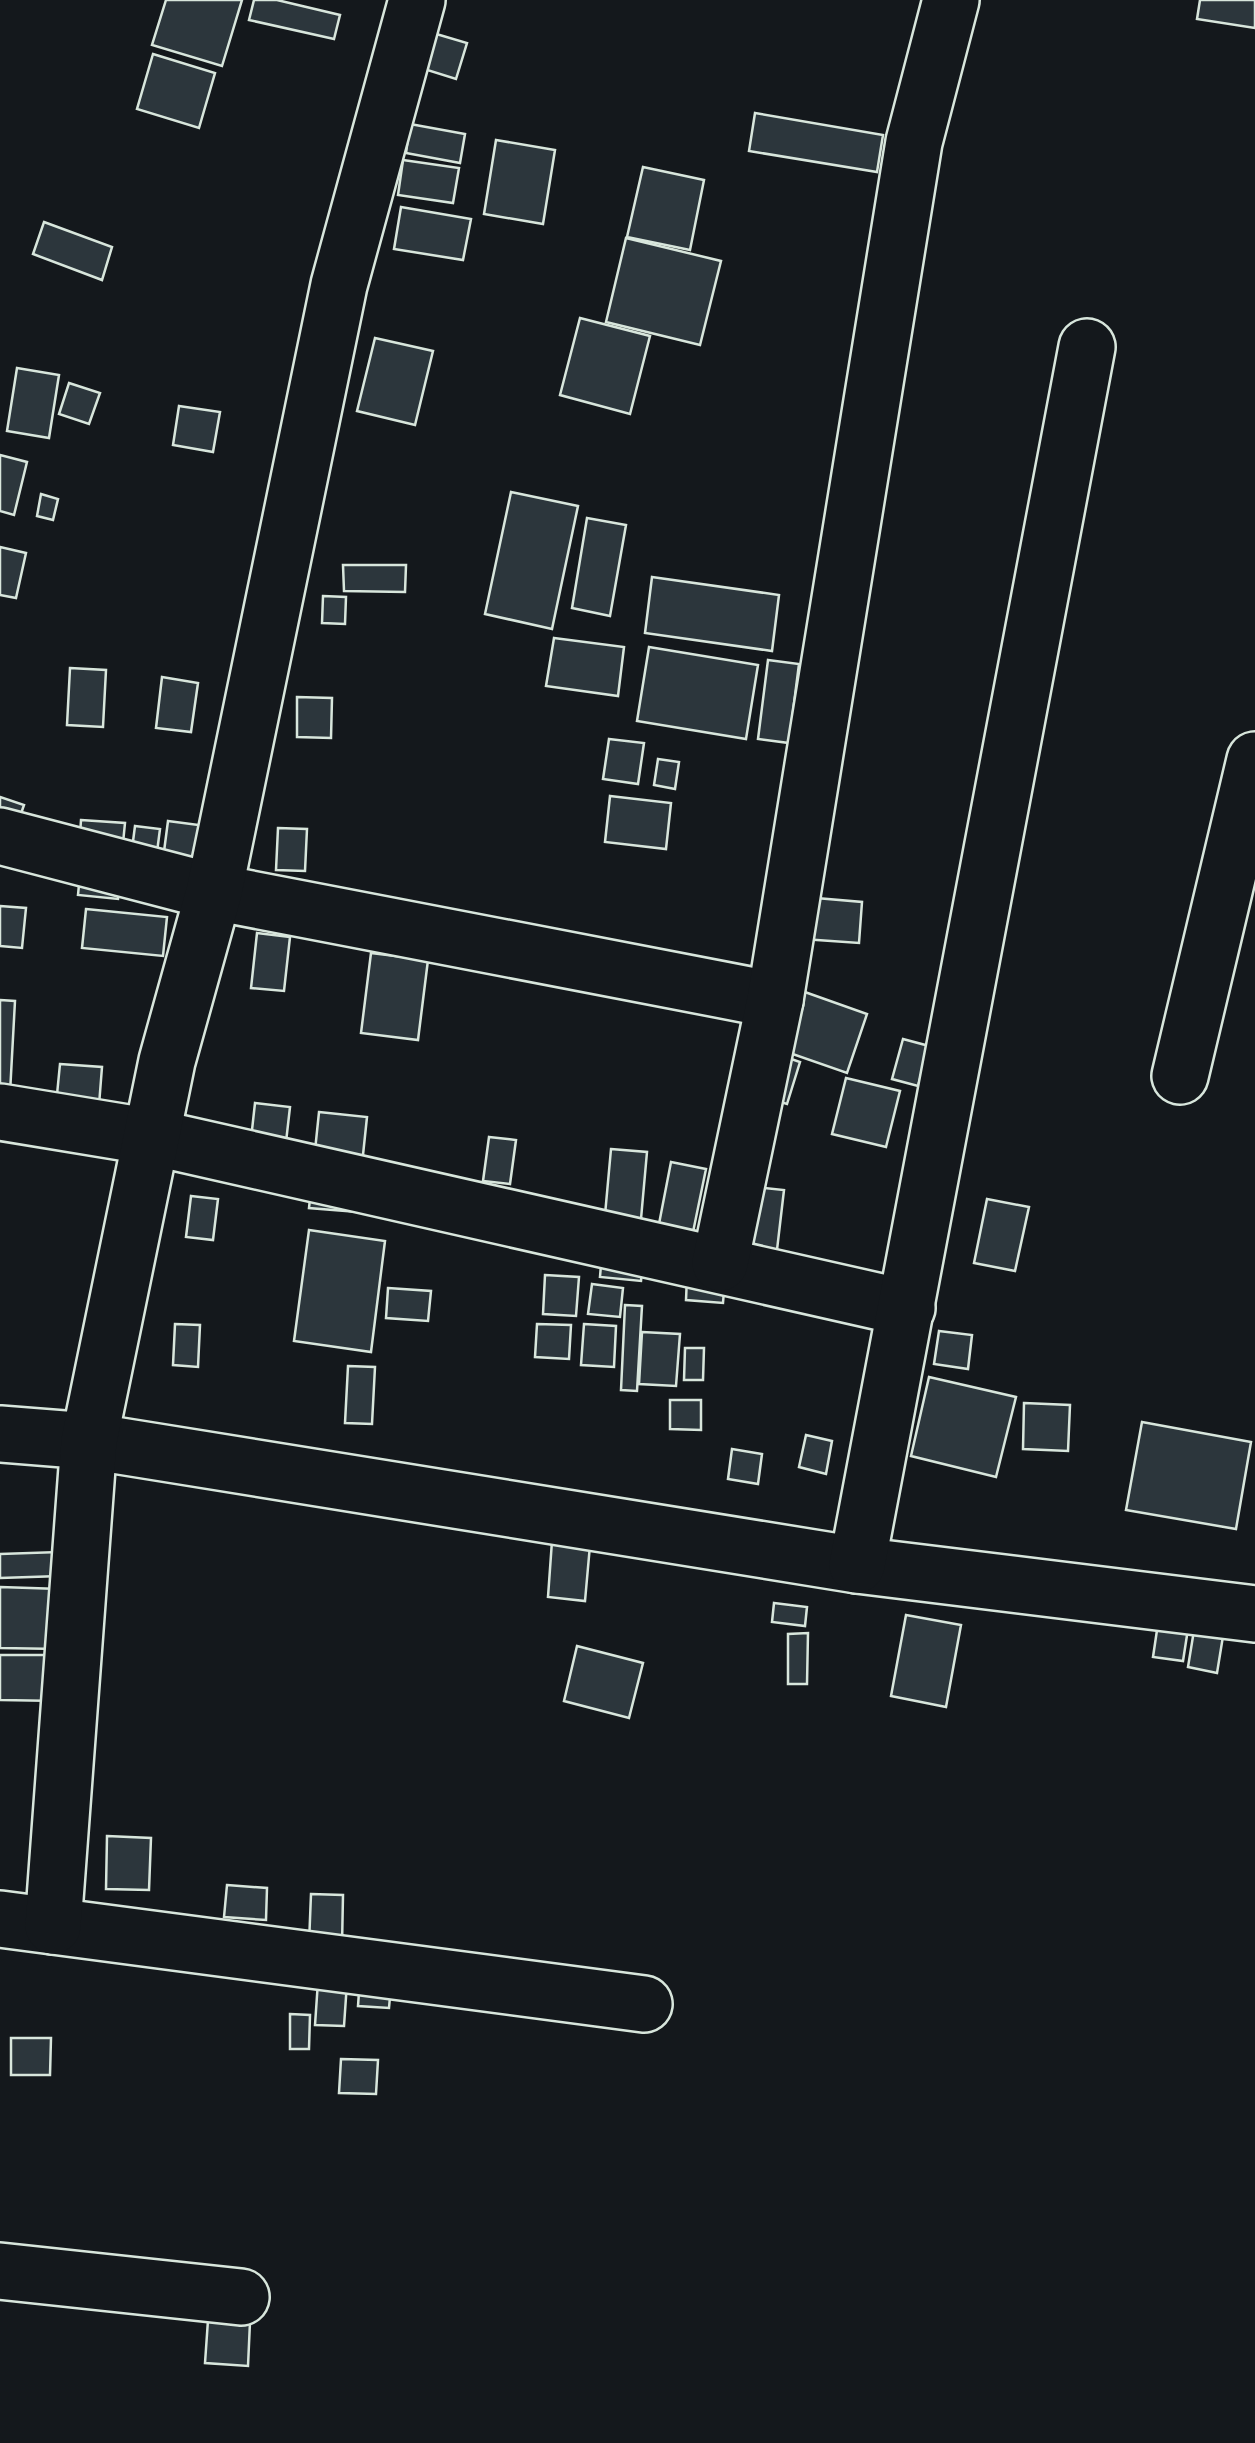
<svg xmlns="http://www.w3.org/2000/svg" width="1255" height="2443" font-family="'Noto Sans',sans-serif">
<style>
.building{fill:#2c363c;stroke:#d8e6dc;stroke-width:2.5}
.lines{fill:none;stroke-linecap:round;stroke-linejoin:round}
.minor-casing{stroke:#d8e6dc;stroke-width:60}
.minor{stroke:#14181c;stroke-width:55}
</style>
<rect width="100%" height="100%" fill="#14181c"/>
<g class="building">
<path d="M166,0H242L222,66L152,45Z"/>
<path d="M254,0H277L340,15L334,39L249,20Z"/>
<path d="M1200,0H1255V28L1197,19Z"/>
<path d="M433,33L467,43L456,79L424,69Z"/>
<path d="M153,54L215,73L199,128L137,109Z"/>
<path d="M755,113L883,135L877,172L749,151Z"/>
<path d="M410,124L465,134L460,163L406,153Z"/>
<path d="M496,140L555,150L543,224L484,214Z"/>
<path d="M403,160L459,168L453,203L398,195Z"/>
<path d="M643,167L704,180L690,250L627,237Z"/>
<path d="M401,207L471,219L463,260L394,249Z"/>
<path d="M44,222L112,247L102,280L33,254Z"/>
<path d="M626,238L721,261L700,345L606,322Z"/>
<path d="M580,318L650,336L630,414L560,395Z"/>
<path d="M375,338L433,351L415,425L357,411Z"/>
<path d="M17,368L59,375L49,438L7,431Z"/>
<path d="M69,383L100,393L89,424L59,414Z"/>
<path d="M179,406L220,412L213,452L173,445Z"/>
<path d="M0,455L27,462L14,515L0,511Z"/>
<path d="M511,492L578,506L552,629L485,614Z"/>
<path d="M41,494L58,499L53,520L37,516Z"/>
<path d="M587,518L626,525L610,616L572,608Z"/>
<path d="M0,547L26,553L16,598L0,595Z"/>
<path d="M343,565H406L405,592L344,591Z"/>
<path d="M652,577L779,595L772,651L645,633Z"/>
<path d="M323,596L346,597L345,624L322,623Z"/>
<path d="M554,638L624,647L618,696L546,686Z"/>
<path d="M649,647L758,665L746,739L637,721Z"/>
<path d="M768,660L799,664L789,743L758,739Z"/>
<path d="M70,668L106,670L103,727L67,725Z"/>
<path d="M162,677L198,683L191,732L156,728Z"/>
<path d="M297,697L332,698L331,738L297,737Z"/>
<path d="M609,739L644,743L638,784L603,779Z"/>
<path d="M658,759L679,762L675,789L654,785Z"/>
<path d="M610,796L671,803L666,849L605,842Z"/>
<path d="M0,797L24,805L13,837L0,832Z"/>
<path d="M81,820L125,823L122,853L79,850Z"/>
<path d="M168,821L214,827L204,888L160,882Z"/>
<path d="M135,826L160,829L151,898L126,895Z"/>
<path d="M278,828L307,829L305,871L276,870Z"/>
<path d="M82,854L121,858L118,899L78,895Z"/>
<path d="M793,896L862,902L859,943L789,938Z"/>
<path d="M0,906L26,908L22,948L0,946Z"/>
<path d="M86,909L167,917L163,956L82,948Z"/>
<path d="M257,933L290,937L284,991L251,988Z"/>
<path d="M371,953L428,960L418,1040L361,1033Z"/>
<path d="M802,991L867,1014L847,1073L781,1050Z"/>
<path d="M0,1000L15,1001L10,1093H0Z"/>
<path d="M903,1039L929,1046L918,1086L892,1079Z"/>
<path d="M777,1054L800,1062L787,1104L764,1097Z"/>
<path d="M60,1064L102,1067L98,1118L55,1115Z"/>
<path d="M846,1078L900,1091L886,1147L832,1134Z"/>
<path d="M255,1103L290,1107L285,1151L250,1148Z"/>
<path d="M319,1112L367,1117L357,1212L309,1208Z"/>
<path d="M489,1137L516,1140L510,1184L483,1181Z"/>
<path d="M611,1149L647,1152L640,1230L604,1226Z"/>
<path d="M671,1162L706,1169L692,1237L658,1229Z"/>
<path d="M743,1186L784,1190L777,1250L736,1246Z"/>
<path d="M191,1196L218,1199L213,1240L186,1237Z"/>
<path d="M987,1199L1029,1207L1015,1271L974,1263Z"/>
<path d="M309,1230L385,1241L371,1352L294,1341Z"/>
<path d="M603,1240L645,1243L641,1281L600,1277Z"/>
<path d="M688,1253L727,1254L723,1303L686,1300Z"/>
<path d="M545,1275L579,1277L576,1316L543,1314Z"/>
<path d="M592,1284L623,1288L620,1317L588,1314Z"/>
<path d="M388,1288L431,1291L428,1321L386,1318Z"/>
<path d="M625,1305L642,1306L637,1391L621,1390Z"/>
<path d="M175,1324L200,1325L198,1367L173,1365Z"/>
<path d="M537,1324L571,1325L569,1359L535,1357Z"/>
<path d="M584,1324L616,1326L614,1367L581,1365Z"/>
<path d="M939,1331L972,1335L968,1369L934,1364Z"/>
<path d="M642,1332L680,1334L676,1386L639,1384Z"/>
<path d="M685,1348H704L703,1380H684Z"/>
<path d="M348,1366L375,1367L372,1424L345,1423Z"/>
<path d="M929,1377L1016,1397L996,1477L911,1456Z"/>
<path d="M670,1400H701V1430L670,1429Z"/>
<path d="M1024,1403L1070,1405L1068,1451L1023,1449Z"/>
<path d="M1142,1422L1251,1442L1236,1529L1126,1510Z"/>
<path d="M806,1435L832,1441L826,1474L799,1467Z"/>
<path d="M732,1449L762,1454L758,1484L728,1479Z"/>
<path d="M552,1541L590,1545L585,1601L548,1597Z"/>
<path d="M59,1552L60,1576L0,1578V1554Z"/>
<path d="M0,1587L60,1589L59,1649L0,1648Z"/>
<path d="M774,1603L807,1607L805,1626L772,1622Z"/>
<path d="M1160,1610L1190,1616L1183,1661L1153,1657Z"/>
<path d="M906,1615L961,1625L946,1707L891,1696Z"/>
<path d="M1196,1618L1225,1624L1217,1673L1188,1667Z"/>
<path d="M808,1633L807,1684H788V1634Z"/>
<path d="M577,1646L643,1663L629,1718L564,1701Z"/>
<path d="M0,1655H58V1701L0,1700Z"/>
<path d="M107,1836L151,1838L149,1890L106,1889Z"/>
<path d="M227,1885L267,1888L266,1920L224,1917Z"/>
<path d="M311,1894L343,1895L342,1946L309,1944Z"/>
<path d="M362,1949L394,1952L389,2008L358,2006Z"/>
<path d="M320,1952L349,1954L344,2026L315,2025Z"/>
<path d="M290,2014L310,2015L309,2049H290Z"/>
<path d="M11,2038H51L50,2075H11Z"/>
<path d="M341,2059L378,2060L376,2094L339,2093Z"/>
<path d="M208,2320L250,2322L248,2366L205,2363Z"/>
</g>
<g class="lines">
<defs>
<g id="minor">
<path d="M0,836L214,892L775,1000"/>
<path d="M1180,1076L1255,760"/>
<path d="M0,1112L152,1137L907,1308"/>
<path d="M720,1263L775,1000L914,142L951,0"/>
<path d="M0,1434L89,1441L857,1565L1255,1614"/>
<path d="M857,1565L1087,347"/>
<path d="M0,1919L644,2004"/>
<path d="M53,1926L89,1441L167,1061L214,892L339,285L417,0"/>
<path d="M0,2271L241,2297"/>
</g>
</defs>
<use href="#minor" class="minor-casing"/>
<use href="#minor" class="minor"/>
</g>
</svg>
